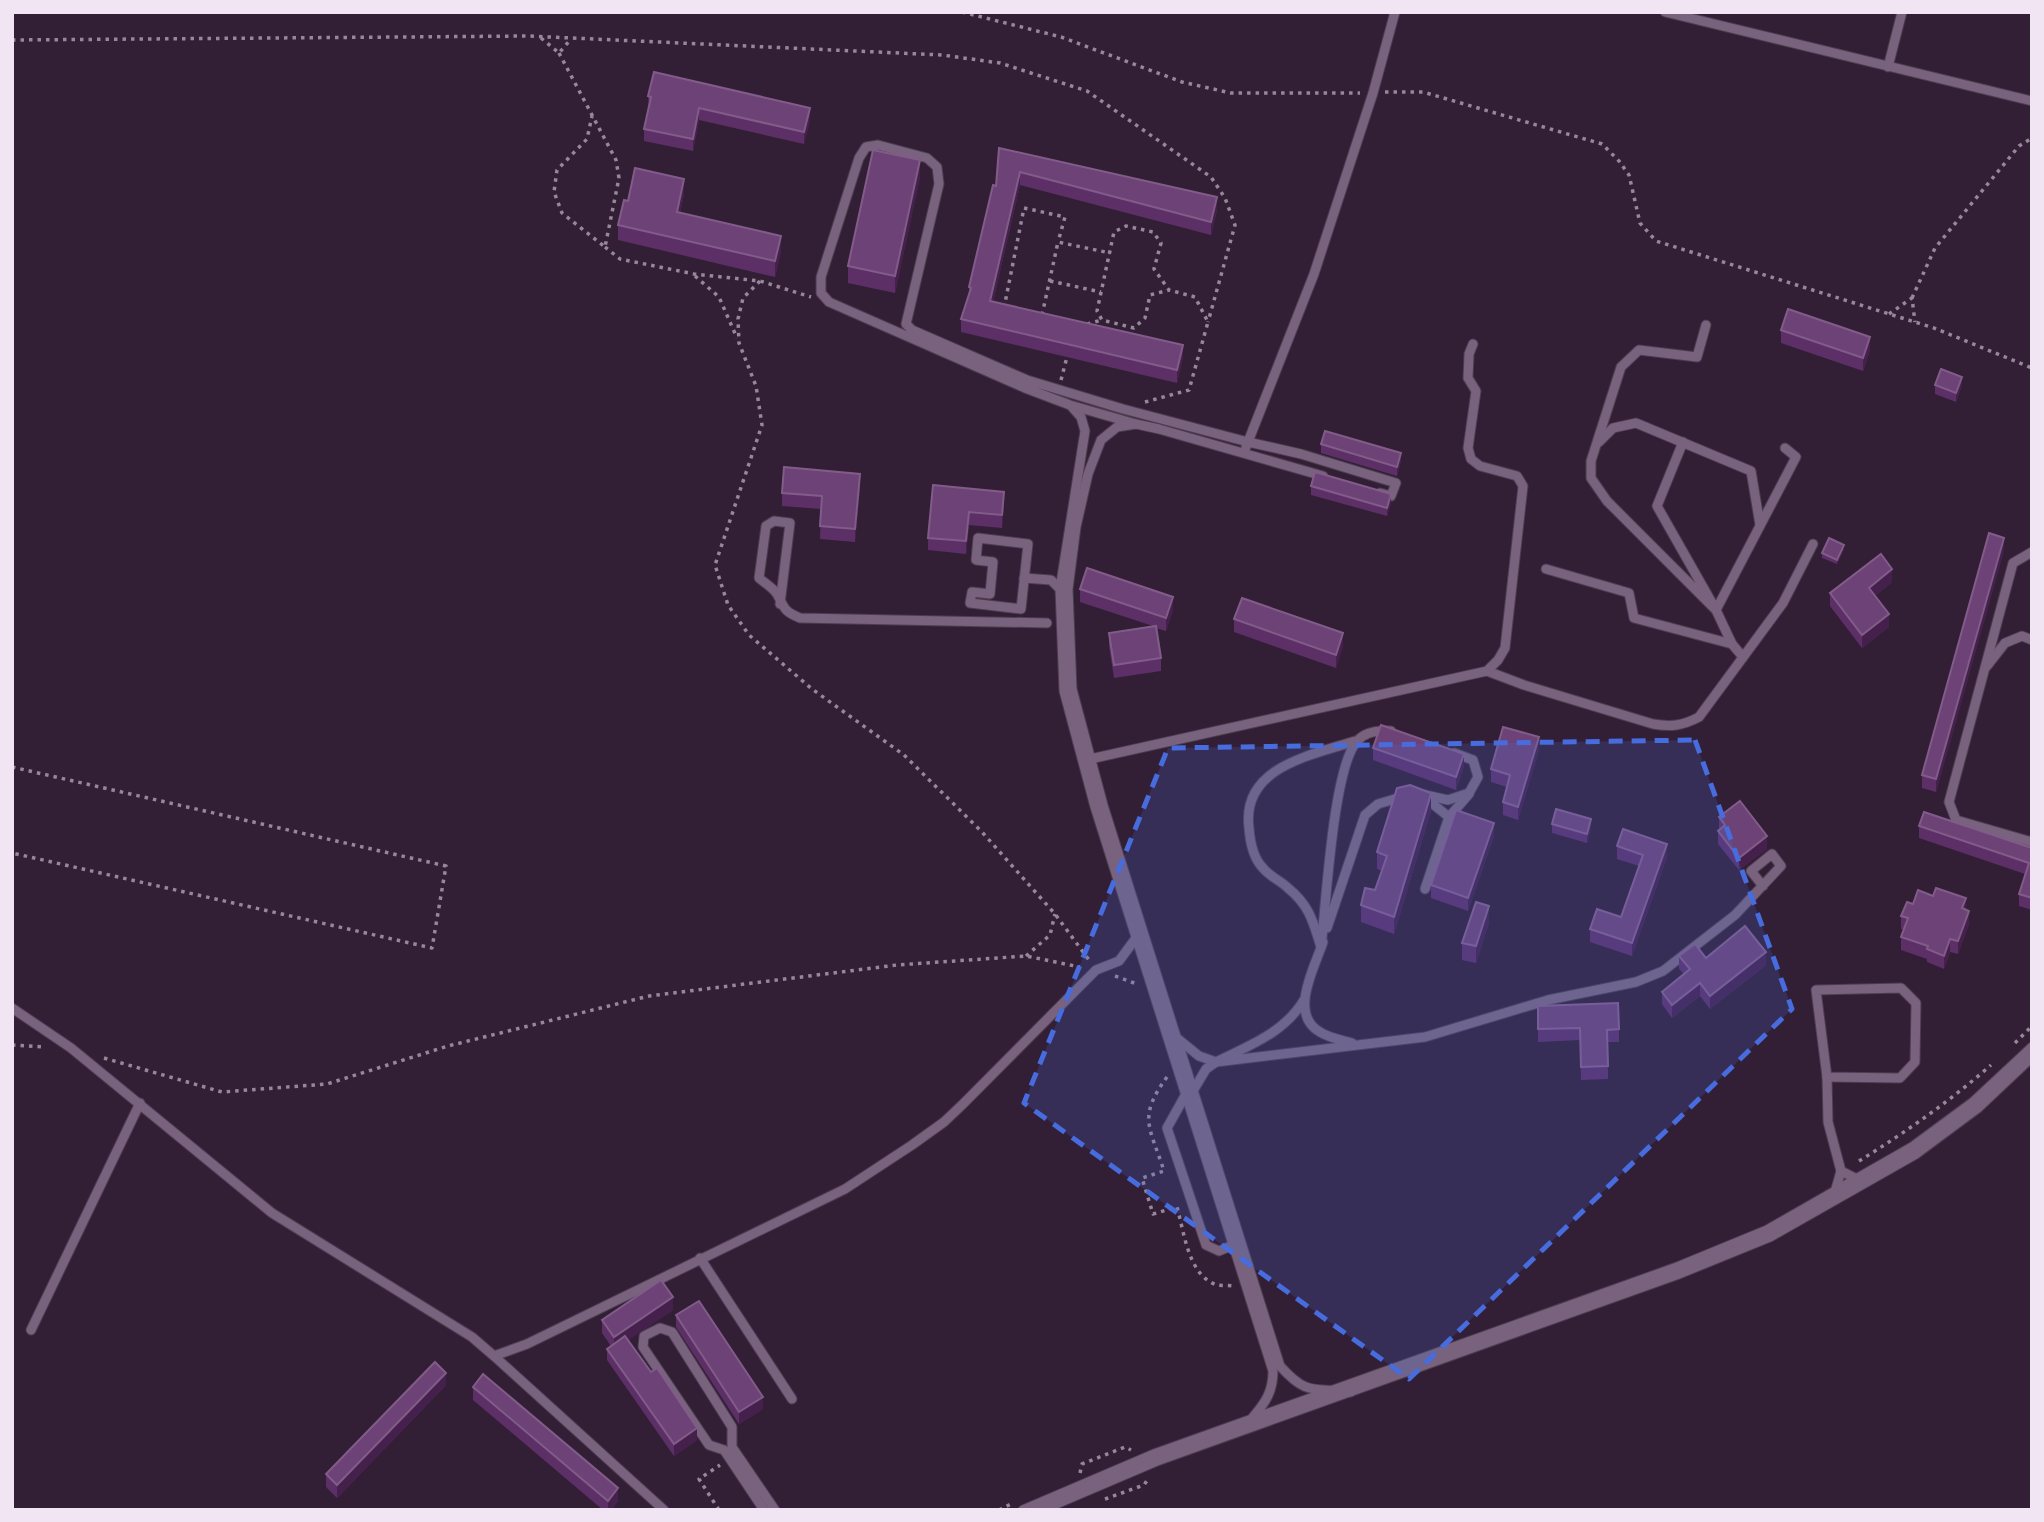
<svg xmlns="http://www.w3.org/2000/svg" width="2044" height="1522" font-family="'Roboto Condensed',sans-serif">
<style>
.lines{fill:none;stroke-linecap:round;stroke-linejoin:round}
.lane-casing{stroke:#4d3d50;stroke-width:11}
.path{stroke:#968799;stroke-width:3.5;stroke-dasharray:3.5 5;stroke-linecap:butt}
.lane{stroke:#78627d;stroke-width:9}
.wall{fill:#5d2f67}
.shaded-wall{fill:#45204d}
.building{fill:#6d4276;stroke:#825c89;stroke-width:2}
.marked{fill:#476cdd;fill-opacity:0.2;stroke:#476cdd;stroke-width:5;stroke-dasharray:14 9;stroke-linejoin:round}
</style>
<rect width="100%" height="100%" fill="#321f36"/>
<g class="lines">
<defs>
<g id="lane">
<path d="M1665,12L2032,101"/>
<path d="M1888,67L1902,12"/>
<path d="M1072,407L1081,417L1085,431L1060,589L1064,691L1095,807L1273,1371C1273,1391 1266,1402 1253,1417"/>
<path d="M1136,424L1070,405L1025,388L829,302L821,293V277L859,158L866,147L878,145L927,158L937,167L939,184L906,324L912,330L1027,380L1123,409L1248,442L1301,454L1396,483L1391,496L1380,493"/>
<path d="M1599,442L1613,428L1636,423L1751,471L1760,525"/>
<path d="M1683,442L1657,506L1716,610L1607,501L1591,478V461L1621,367L1639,350L1697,357L1706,325"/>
<path d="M1246,447L1314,274L1373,93L1395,12"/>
<path d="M1323,476L1159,429L1136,424L1117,427L1101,440L1088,474L1076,527L1068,589L1072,689L1103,805L1280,1366C1308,1397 1313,1387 1351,1392"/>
<path d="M978,538L1028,544L1021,609L970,603L972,592L990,594L993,562L976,560Z"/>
<path d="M2032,552L2013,563L1949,802L1956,820L2032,842"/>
<path d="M1546,569L1629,593L1634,618L1732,644L1743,657"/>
<path d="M1024,578L1051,580L1060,589"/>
<path d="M780,604L790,523L774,521L766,526L759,578C765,583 773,588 777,594C785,608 783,611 800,618L1047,623"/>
<path d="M1732,644L1716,610L1796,457L1785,448"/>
<path d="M1987,666L2005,643L2022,636L2032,640"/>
<path d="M1487,671L1524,685L1653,724C1671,727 1682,726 1699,717L1783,603L1813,544"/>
<path d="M1358,740C1313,755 1241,766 1249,828C1250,841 1253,858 1263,868C1269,876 1281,881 1288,888C1310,906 1313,922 1321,947C1326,906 1333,768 1357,741C1366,731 1379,730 1391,731"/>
<path d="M1090,759L1487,671L1498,660L1505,648L1523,486L1517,476L1480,466L1471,459L1468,448L1476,391L1468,378L1469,354L1473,344"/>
<path d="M1421,794L1448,800L1469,793L1478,777L1473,760L1454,753"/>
<path d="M1424,797L1449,817L1469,794"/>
<path d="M1425,889L1449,817"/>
<path d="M1327,928L1365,815L1378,804L1405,796"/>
<path d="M1323,942C1315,967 1288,1014 1320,1032C1329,1038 1342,1040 1352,1043"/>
<path d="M1901,988L1916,1003L1915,1062L1900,1078L1827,1077L1816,990Z"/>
<path d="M1304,1000C1284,1033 1250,1045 1216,1062L1425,1037L1548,1000L1636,982L1663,971L1735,915L1781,866L1772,854L1751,871L1763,886"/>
<path d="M12,1008L71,1048L272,1213L472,1337L494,1356L527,1344L845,1189L912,1145L944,1122L963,1104L1096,970L1119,961L1136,938"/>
<path d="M1178,1039L1199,1056L1216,1062L1206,1069L1193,1091L1186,1094L1167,1128L1206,1245L1219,1251L1233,1245L1234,1242"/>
<path d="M1827,1077L1828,1122L1841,1171"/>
<path d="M1835,1192L1841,1171L1857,1179"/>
<path d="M700,1258L792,1399"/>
<path d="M31,1330L140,1103"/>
<path d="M494,1356L664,1510"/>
<path d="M764,1510L724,1450L709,1445L643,1347L644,1336L660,1328L672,1332L732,1427V1447L775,1510"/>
<path d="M1023,1510L1154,1454L1677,1267L1767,1230L1912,1147L1973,1102L2032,1047"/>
<path d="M1042,1510L1157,1461L1679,1274L1770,1237L1916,1154L1978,1108L2032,1057"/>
</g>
</defs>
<use href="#lane" class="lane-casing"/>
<g class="path">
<path d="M962,12L1061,37L1182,82L1231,93H1360"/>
<path d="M541,38L559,53L571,39"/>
<path d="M12,40L528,36L942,55L1000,63L1087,91L1211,177L1225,198L1235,225L1208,322"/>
<path d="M559,53L616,160L619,178L605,247L562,213L554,192L557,170L587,139L592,116"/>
<path d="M1385,92H1423L1602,144L1619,161L1629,175L1640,223L1656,241L1934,328L2032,368"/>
<path d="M605,247L620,259L694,274L760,281L811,297"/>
<path d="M695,276L719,297L737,338"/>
<path d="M760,281L743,298L738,319L739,343L756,386L762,425L715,565L728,605L749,635L812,689L904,755L982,832L1055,914L1089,960"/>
<path d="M1050,281L1101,292"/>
<path d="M1912,298L1935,248L2019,146L2032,138"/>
<path d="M1004,308L1024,208L1065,217L1058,242"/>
<path d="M1889,314L1912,298L1915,322"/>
<path d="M1042,315L1058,242L1110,253"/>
<path d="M1087,324L1102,320"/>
<path d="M1061,380L1068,353"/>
<path d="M1145,402L1189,390L1208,322L1195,297L1169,290L1154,269L1161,243L1153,232L1126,226L1114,232L1097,311L1102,320L1134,328L1145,318L1150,295L1169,290"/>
<path d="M12,767L446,866L432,948L12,853"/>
<path d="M1026,956L1050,935L1055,914"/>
<path d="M1115,976L1137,984"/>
<path d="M2015,1043L2032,1026"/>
<path d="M12,1045L45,1047"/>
<path d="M104,1058L222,1092L327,1084L448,1046L649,996L897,965L1026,956L1080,967"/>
<path d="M1167,1077C1137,1118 1150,1127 1164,1171L1142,1178L1153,1214L1177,1207C1184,1231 1188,1276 1217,1285C1221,1286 1228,1285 1234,1286"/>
<path d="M1859,1161C1906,1132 1950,1101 1991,1065"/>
<path d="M1080,1473L1082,1464L1125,1447L1131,1450"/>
<path d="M1105,1499L1144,1485L1148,1479"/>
<path d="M719,1510L699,1479L720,1465"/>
<path d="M999,1510L1013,1503"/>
</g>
<use href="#lane" class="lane"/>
</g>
<g class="wall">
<path d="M648,96L810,120L804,144L699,120L693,151L644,141V129L649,108Z"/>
<path d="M999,148L1217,210L1211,235L1020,185L993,302L1183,357L1177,383L961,332V319L969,295V287L996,186Z"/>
<path d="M920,177L895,293L848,283V266Z"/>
<path d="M684,194L680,213L781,251L775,277L618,240V225L628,201Z"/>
<path d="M1781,330L1870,350L1863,371L1781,343Z"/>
<path d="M1935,385H1962L1956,402L1935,394Z"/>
<path d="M1321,444L1401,461L1397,476L1321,453Z"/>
<path d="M933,485L1004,505L1002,528L969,525L966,554L928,550V538Z"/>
<path d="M1311,486L1391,503L1387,516L1311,495Z"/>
<path d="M860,487L855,542L820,539L821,509L782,506V493Z"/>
<path d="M1844,549L1837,564L1822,558V553Z"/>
<path d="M2004,550L1936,792L1922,788V775Z"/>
<path d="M1892,582L1875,596L1889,627L1862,648L1830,606V593Z"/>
<path d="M1080,589L1173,610L1166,631L1156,628L1161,658V671L1114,678L1109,646V633L1153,626L1080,602Z"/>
<path d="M1234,619L1343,646L1336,668L1234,632Z"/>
<path d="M1373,748L1464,766L1456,790L1373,760Z"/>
<path d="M1539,750L1518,820L1503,815V802L1507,787L1491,782V769Z"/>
<path d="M1431,811L1394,934L1361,922V905L1375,890L1382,871L1377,869V852Z"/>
<path d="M1719,817L1767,849L1739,870L1718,844V831L1719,830Z"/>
<path d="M1552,824L1591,828L1587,843L1552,833Z"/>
<path d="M1919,826L2032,848V910L2019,906V894L2025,874L1919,838Z"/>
<path d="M1494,836L1468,911L1431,898V885Z"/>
<path d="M1617,846L1667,857L1632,956L1590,942V929L1621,917L1639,866L1617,859Z"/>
<path d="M1913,904L1966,910L1969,924L1958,954L1950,952L1944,969L1927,962V959L1901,950V937L1904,930L1901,929V916Z"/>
<path d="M1489,923L1476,963L1462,960V943Z"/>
<path d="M1679,956L1706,958L1766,965L1710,1009L1700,996L1672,1018L1662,1004V992L1684,974L1679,969Z"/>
<path d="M1538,1006L1619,1029V1042H1608V1079L1581,1080L1580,1040L1538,1042Z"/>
<path d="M673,1310L628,1340L697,1440L674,1456L607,1360V1349L611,1346L602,1333V1320Z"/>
<path d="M676,1315L763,1409L739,1424L676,1327Z"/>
<path d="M446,1385L337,1498L326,1487V1474Z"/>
<path d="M473,1387L618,1501L611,1510H603L473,1400Z"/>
</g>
<g class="shaded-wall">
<path d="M699,108V120L693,151V139Z"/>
<path d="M810,108V120L804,144V132Z"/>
<path d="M920,160V177L895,293V276Z"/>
<path d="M1020,172V185L990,314V301Z"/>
<path d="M684,179V194L677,227V212Z"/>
<path d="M1217,197V210L1211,235V222Z"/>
<path d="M781,236V251L775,277V261Z"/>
<path d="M1870,337V350L1863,371V358Z"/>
<path d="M1183,345V357L1177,383V370Z"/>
<path d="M1962,377V385L1956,402V393Z"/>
<path d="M1401,453V461L1397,476V467Z"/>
<path d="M860,474V487L855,542V529Z"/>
<path d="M1004,492V505L1002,528V515Z"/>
<path d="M1391,494V503L1387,516V508Z"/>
<path d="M969,512V525L966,554V541Z"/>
<path d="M2004,538V550L1936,792V779Z"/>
<path d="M1844,545V549L1837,564V560Z"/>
<path d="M1892,569V582L1869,601V588Z"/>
<path d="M1173,597V610L1166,631V618Z"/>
<path d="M1889,614V627L1862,648V635Z"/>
<path d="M1343,633V646L1336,668V655Z"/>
<path d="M1539,737V750L1518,820V807Z"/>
<path d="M1464,754V766L1456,790V777Z"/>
<path d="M1431,794V811L1394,934V917Z"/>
<path d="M1591,819V828L1587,843V834Z"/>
<path d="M1494,823V836L1468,911V898Z"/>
<path d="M1767,836V849L1739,870V858Z"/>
<path d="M1667,844V857L1632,956V943Z"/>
<path d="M1966,898V911L1962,908Z"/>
<path d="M1489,906V923L1476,963V946Z"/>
<path d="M1969,911V924L1958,954V941Z"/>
<path d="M1950,939V952L1944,969V956Z"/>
<path d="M1766,952V965L1710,1009V996Z"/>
<path d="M1700,983V996L1672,1018V1005Z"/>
<path d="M673,1297V1310L614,1350V1337Z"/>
<path d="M446,1373V1385L337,1498V1485Z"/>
<path d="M763,1397V1409L739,1424V1412Z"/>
<path d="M697,1428V1440L674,1456V1444Z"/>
<path d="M618,1488V1501L611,1510H608V1501Z"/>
</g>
<g class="building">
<path d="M654,72L810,108L804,132L699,108L693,139L644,129L651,97L648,96Z"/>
<path d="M999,148L1217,197L1211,222L1020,172L990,301L1183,345L1177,370L961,319L971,288L969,287L993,185L996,186Z"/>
<path d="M873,150L920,160L895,276L848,266Z"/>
<path d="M635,168L684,179L677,212L781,236L775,261L618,225L624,200L628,201Z"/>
<path d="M1788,309L1870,337L1863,358L1781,330Z"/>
<path d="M1941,369L1962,377L1956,393L1935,385Z"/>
<path d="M1325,431L1401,453L1397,467L1321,444Z"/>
<path d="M784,467L860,474L855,529L820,526L822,496L782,493Z"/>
<path d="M1315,472L1391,494L1387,508L1311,486Z"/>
<path d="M933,485L1004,492L1002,515L969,512L966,541L928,538Z"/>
<path d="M1989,533L2004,538L1936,779L1922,775Z"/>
<path d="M1829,538L1844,545L1837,560L1822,553Z"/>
<path d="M1881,554L1892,569L1869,588L1889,614L1862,635L1830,593Z"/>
<path d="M1087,568L1173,597L1166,618L1080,589Z"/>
<path d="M1242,598L1343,633L1336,655L1234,619Z"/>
<path d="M1156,626L1161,658L1114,665L1109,633Z"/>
<path d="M1381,725L1464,754L1456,777L1373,748Z"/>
<path d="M1503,727L1539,737L1518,807L1503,802L1510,775L1491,769Z"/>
<path d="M1410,785L1428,792L1431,794L1394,917L1361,905L1365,888L1375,890L1387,856L1377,852L1397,788Z"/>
<path d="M1740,801L1767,836L1739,858L1718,831L1725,825L1719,817Z"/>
<path d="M1556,809L1591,819L1587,834L1552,824Z"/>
<path d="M1456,810L1494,823L1468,898L1431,885Z"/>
<path d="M1924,812L2032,848V898L2019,894L2029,863L1919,826Z"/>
<path d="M1623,829L1667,844L1632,943L1590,929L1597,909L1621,917L1643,855L1617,846Z"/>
<path d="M1936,888L1966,898L1962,908L1969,911L1958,941L1950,939L1944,956L1927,949L1928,946L1901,937L1908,918L1901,916L1907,902L1913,904L1918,890L1933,896Z"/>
<path d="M1476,902L1489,906L1476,946L1462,943Z"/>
<path d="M1745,926L1766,952L1710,996L1700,983L1672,1005L1662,992L1690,969L1679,956L1695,944L1706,958Z"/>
<path d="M1618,1003L1619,1029L1607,1030L1608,1066L1581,1067L1580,1028L1538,1029V1006Z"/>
<path d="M661,1280L673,1297L614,1337L602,1320Z"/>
<path d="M699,1301L763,1397L739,1412L676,1315Z"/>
<path d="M625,1336L651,1372L657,1368L697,1428L674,1444L607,1349Z"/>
<path d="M435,1362L446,1373L337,1485L326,1474Z"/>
<path d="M483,1374L618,1488L608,1501L473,1387Z"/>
</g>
<path class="marked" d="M1695,740L1792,1009L1409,1379L1024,1103L1168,748Z"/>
<rect width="2044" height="1522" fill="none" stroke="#f1e4f3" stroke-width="28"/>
</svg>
